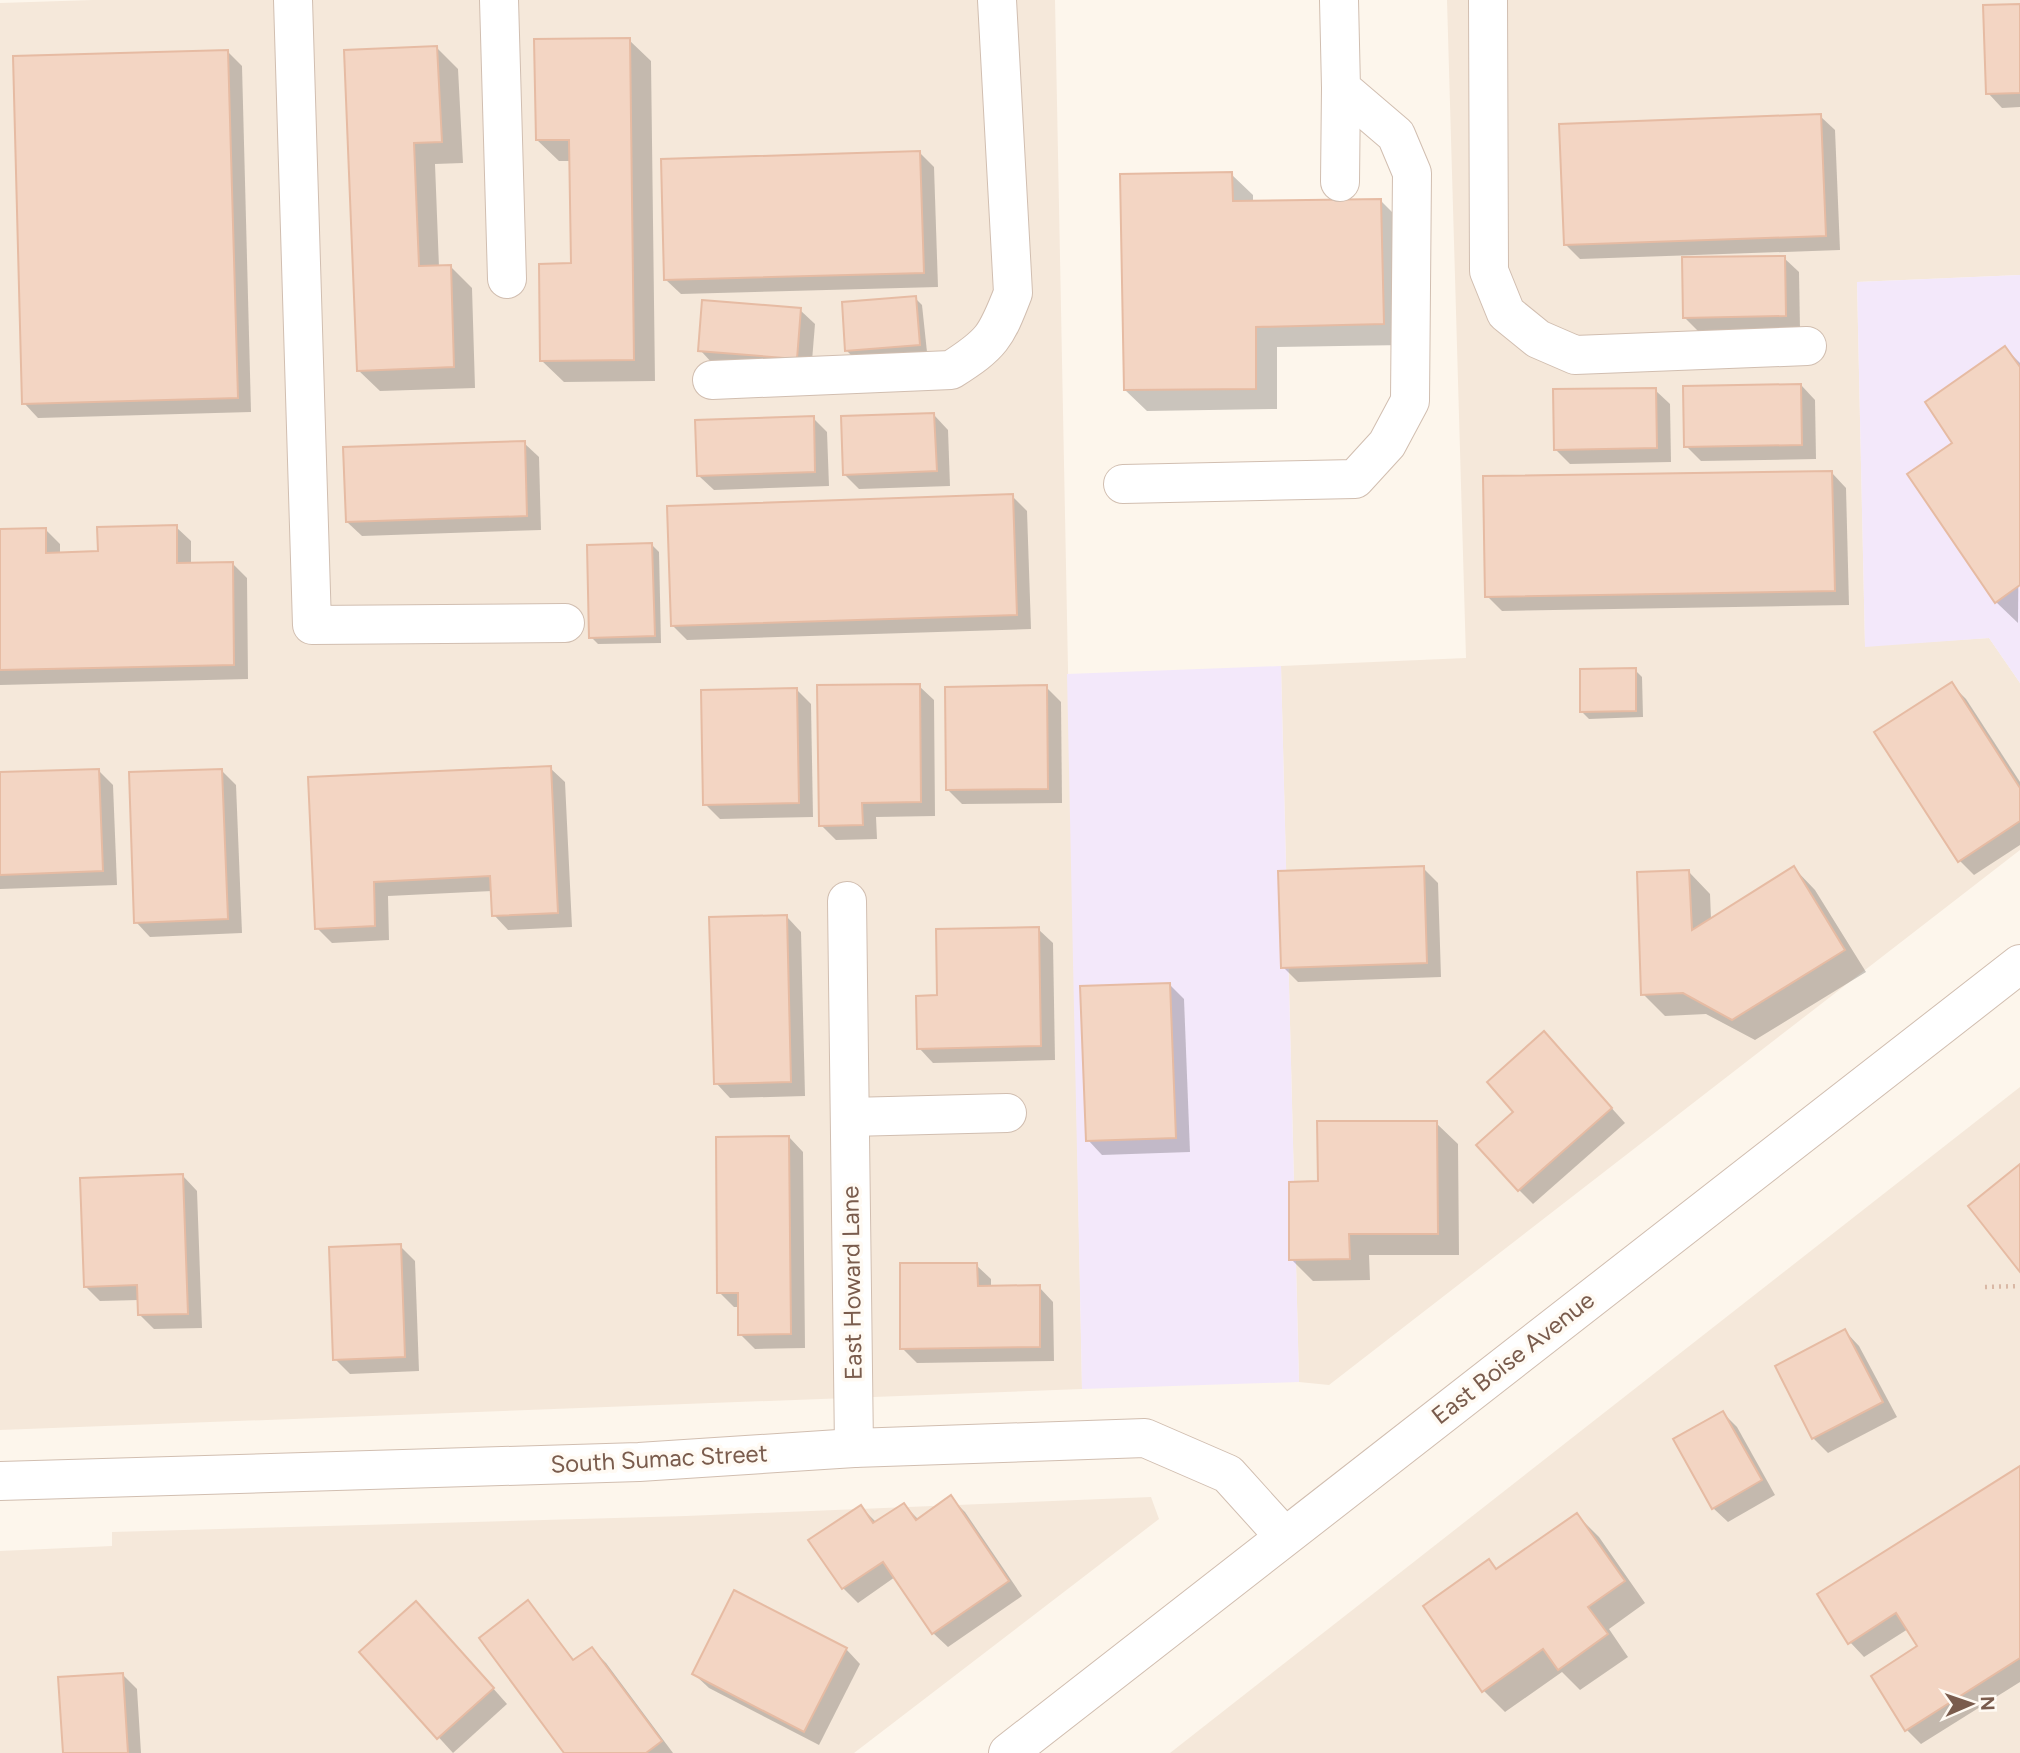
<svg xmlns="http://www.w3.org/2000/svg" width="2020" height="1753" font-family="Figtree,sans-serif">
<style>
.residential{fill:#f5e8da}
.education{fill:#f3e8fa}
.shadow{fill:#0003}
.building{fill:#f3d5c3;stroke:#e6bba3;stroke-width:2}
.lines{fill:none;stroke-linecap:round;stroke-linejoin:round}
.minor-casing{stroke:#d1beb0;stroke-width:40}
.path{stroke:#d9b8a5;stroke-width:4.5;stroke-dasharray:2 5;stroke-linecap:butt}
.minor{stroke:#fff;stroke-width:38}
.labels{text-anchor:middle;stroke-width:7;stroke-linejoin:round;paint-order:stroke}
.street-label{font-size:24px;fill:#7a5c4d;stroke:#fffaf3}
</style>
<rect width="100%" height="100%" fill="#fdf6ec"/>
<g class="residential">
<path d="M93,0H1055L1082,1389L0,1430V3Z"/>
<path d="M1447,0H2020V275L1857,282L1865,646L1989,638L2020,683V850L1329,1385L1299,1382L1281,666L1466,658Z"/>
<path d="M2020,1087V1753H1170L1355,1608Z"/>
<path d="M1151,1497L1159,1519L854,1753H0V1551L112,1546V1532L686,1516Z"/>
</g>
<g class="education">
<path d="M2020,275V683L1989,638L1865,647L1857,282Z"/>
<path d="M1281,666L1299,1382L1082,1389L1067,674Z"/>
</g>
<g class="shadow">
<path d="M2020,6V107L2002,108L1988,93Z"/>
<path d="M629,40L651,61L655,381L564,382L542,361L573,265L571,161H559L537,140Z"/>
<path d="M437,48L458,69L463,163L435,164L439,267L450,266L472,288L475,388L380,391L358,370Z"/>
<path d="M228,52L242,66L251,412L38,418L24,403Z"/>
<path d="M1820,116L1835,130L1840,250L1580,259L1566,245Z"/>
<path d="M920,153L934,167L938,287L681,294L666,280Z"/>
<path d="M1231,174L1253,195V203L1381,201L1402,222L1405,345L1277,347V409L1147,411L1125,390Z"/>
<path d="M1784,258L1799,272L1800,330L1699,332L1684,317Z"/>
<path d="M915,298L922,305L927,352L854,358L847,351Z"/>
<path d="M800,310L815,324L811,373L714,365L700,350Z"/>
<path d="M2005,348L2020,363L2018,623L1996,602Z"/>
<path d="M1801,385L1815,400L1816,459L1701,461L1686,446Z"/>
<path d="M1655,390L1670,404L1671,462L1570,464L1555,449Z"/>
<path d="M934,415L948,430L950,486L859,489L844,474Z"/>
<path d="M813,418L827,432L829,486L714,490L699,476Z"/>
<path d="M524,443L539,457L541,530L362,536L347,522Z"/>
<path d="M1832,473L1846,488L1849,605L1502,611L1487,596Z"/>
<path d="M1012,496L1027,511L1031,629L687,640L672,625Z"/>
<path d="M176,527L191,541V564L232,563L247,578L248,679L0,685V531L46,530L60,544V554L99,553Z"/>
<path d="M652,545L659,552L661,643L598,644L591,637Z"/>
<path d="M1635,670L1642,677L1643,717L1589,719L1582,712Z"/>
<path d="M1952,685L1966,699L2020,782V845L1974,875L1960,861Z"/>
<path d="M919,686L934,700L935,816L876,817L877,839L836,840L821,825Z"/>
<path d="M1046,687L1061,702L1062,803L962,804L947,789Z"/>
<path d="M796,689L811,704L813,817L720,819L705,804Z"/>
<path d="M550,768L565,782L572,927L508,930L494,915L492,891L388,896L389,940L332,943L317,928L310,779Z"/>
<path d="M99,771L113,785L117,885L0,889V774Z"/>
<path d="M222,771L236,785L242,933L150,937L136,922Z"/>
<path d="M1423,868L1438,883L1441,977L1298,982L1283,967Z"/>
<path d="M1794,868L1815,890L1866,972L1755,1040L1706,1014L1665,1016L1643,994L1689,872L1710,894L1711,919Z"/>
<path d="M787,917L801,932L805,1096L730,1098L716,1083Z"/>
<path d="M1038,929L1053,943L1055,1060L933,1063L919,1048L939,997Z"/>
<path d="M1170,985L1184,999L1190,1152L1102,1155L1088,1140Z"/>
<path d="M1558,1048L1625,1123L1533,1204L1519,1190Z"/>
<path d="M1436,1123L1458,1144L1459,1255H1369L1370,1280L1313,1281L1291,1259L1320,1183Z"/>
<path d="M789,1137L803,1152L805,1348L755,1349L740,1334V1307H734L719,1292Z"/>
<path d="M183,1176L197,1191L202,1328L154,1329L140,1315L139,1300L100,1301L85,1286Z"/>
<path d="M400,1246L415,1261L419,1371L350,1374L335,1359Z"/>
<path d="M976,1265L991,1279V1288L1039,1287L1053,1302L1054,1361L917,1363L902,1348Z"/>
<path d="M1845,1331L1859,1346L1897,1417L1828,1453L1813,1438Z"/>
<path d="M1723,1413L1737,1427L1775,1495L1728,1522L1713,1508Z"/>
<path d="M2020,1468V1682L1921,1744L1907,1730L1873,1676L1919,1647L1908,1629L1864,1657L1850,1642Z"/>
<path d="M951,1498L965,1512L1022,1596L948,1647L933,1633L895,1577L858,1603L843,1588L811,1541L861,1507L876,1522L904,1505L919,1520Z"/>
<path d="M1577,1515L1599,1537L1645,1603L1609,1629L1628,1657L1580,1690L1562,1672L1505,1712L1483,1690L1489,1561L1498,1570Z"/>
<path d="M528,1603L575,1661L592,1649L606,1663L673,1753H566Z"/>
<path d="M431,1618L507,1704L453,1753L361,1652Z"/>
<path d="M846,1649L860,1664L819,1745L709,1688L694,1674Z"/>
<path d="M123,1675L137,1689L141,1753H65Z"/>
</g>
<g class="building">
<path d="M2020,4V93L1986,94L1983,5Z"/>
<path d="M630,38L634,360L540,361L539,264L571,263L569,140H536L534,39Z"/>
<path d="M437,46L442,142L414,143L419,266L451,265L454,367L357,371L344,50Z"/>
<path d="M228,50L238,398L22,404L13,56Z"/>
<path d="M1821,114L1826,236L1564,245L1559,124Z"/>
<path d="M920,151L924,273L664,280L661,159Z"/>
<path d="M1232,172L1233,201L1381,199L1384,324L1256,327V389L1124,390L1120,174Z"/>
<path d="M1785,256L1786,316L1683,318L1682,257Z"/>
<path d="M916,296L920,345L845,351L842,302Z"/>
<path d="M702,300L801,308L797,359L698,351Z"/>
<path d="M2005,346L2020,367V585L1995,603L1907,474L1952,443L1925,402Z"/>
<path d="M1801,384L1802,445L1684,447L1683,386Z"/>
<path d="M1656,388L1657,448L1554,450L1553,389Z"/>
<path d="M934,413L937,471L843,475L841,416Z"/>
<path d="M814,416L815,472L697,476L695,420Z"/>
<path d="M525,441L527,516L346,522L343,447Z"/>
<path d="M1832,471L1835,591L1485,597L1483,476Z"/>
<path d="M1013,494L1017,615L671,626L667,506Z"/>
<path d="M177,525V563L233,562L234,665L0,670V529L46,528V553L98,551L97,527Z"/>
<path d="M652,543L655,636L589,638L587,545Z"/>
<path d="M1636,668V711L1580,712V669Z"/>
<path d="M1952,682L2020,788V821L1958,862L1874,732Z"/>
<path d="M920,684L921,802L862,803L863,825L819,826L817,685Z"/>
<path d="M1047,685L1048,789L946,790L945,687Z"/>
<path d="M797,688L799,803L703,805L701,690Z"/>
<path d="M551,766L558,913L492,916L490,876L374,882L375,926L315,929L308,777Z"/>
<path d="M99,769L103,871L0,875V772Z"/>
<path d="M222,769L228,919L134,923L129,772Z"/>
<path d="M1424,866L1427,963L1281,968L1278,871Z"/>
<path d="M1794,866L1845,950L1732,1020L1683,993L1641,995L1637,872L1689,870L1692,930Z"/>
<path d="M787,915L791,1082L714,1084L709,917Z"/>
<path d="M1039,927L1041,1046L917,1049L916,996L937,995L936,929Z"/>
<path d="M1170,983L1176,1138L1086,1141L1080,986Z"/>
<path d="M1544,1031L1612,1108L1518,1191L1476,1145L1513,1112L1487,1082Z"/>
<path d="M1317,1121H1437L1438,1234H1349L1350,1259L1289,1260V1182L1318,1181Z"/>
<path d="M789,1136L791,1334L738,1335V1293H717L716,1137Z"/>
<path d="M2020,1164V1272L1968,1206Z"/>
<path d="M183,1174L188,1314L138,1315L137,1285L84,1287L80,1178Z"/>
<path d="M401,1244L405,1357L333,1360L329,1247Z"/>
<path d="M900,1263H977L978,1286L1040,1285V1347L900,1349Z"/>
<path d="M1845,1329L1883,1402L1812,1439L1775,1366Z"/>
<path d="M1723,1411L1762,1480L1712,1509L1673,1439Z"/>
<path d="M2020,1466V1658L1905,1731L1871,1676L1917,1646L1896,1613L1848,1644L1817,1594Z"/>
<path d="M951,1495L1009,1581L932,1634L883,1562L842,1589L808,1540L861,1505L873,1523L904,1503L916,1520Z"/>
<path d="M1577,1513L1625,1581L1588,1607L1608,1634L1558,1670L1543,1649L1482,1692L1423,1606L1489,1559L1496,1569Z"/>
<path d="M734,1590L847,1648L804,1732L692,1674Z"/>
<path d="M528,1600L573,1660L592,1647L662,1741L646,1753H564L479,1638Z"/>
<path d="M416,1601L494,1688L437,1739L359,1652Z"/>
<path d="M123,1673L128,1753H63L58,1677Z"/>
</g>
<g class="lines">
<defs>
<g id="minor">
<path d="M293,0L312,625L565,623"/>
<path d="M499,0L507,279"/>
<path d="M1488,0L1489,271L1506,313L1538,339L1575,355L1807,346"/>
<path d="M1340,182L1341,88"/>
<path d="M712,380L951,370C992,344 996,337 1013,293L997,0"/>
<path d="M1123,484L1355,479L1387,444L1410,401L1412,173L1396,135L1341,88L1339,0"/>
<path d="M847,901L854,1448"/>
<path d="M850,1117L1007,1113"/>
<path d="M0,1481L639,1462L854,1448L1145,1438L1228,1474L1284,1536"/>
<path d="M1008,1753L2020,964"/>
</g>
</defs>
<use href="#minor" class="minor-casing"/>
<path class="path" d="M1985,1287L2020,1286"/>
<use href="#minor" class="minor"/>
</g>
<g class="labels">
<g class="street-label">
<text transform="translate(852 1283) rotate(-91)" y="8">East Howard Lane</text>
<text transform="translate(1513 1358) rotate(-38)" y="8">East Boise Avenue</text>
<text transform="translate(659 1459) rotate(-3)" y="8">South Sumac Street</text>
</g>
</g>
<g transform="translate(1971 1704) rotate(88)" stroke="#fffaf3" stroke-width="5" paint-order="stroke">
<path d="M0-5L12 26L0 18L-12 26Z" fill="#7a5c4d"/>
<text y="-10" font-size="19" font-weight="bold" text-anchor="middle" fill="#7a5c4d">N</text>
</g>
</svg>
